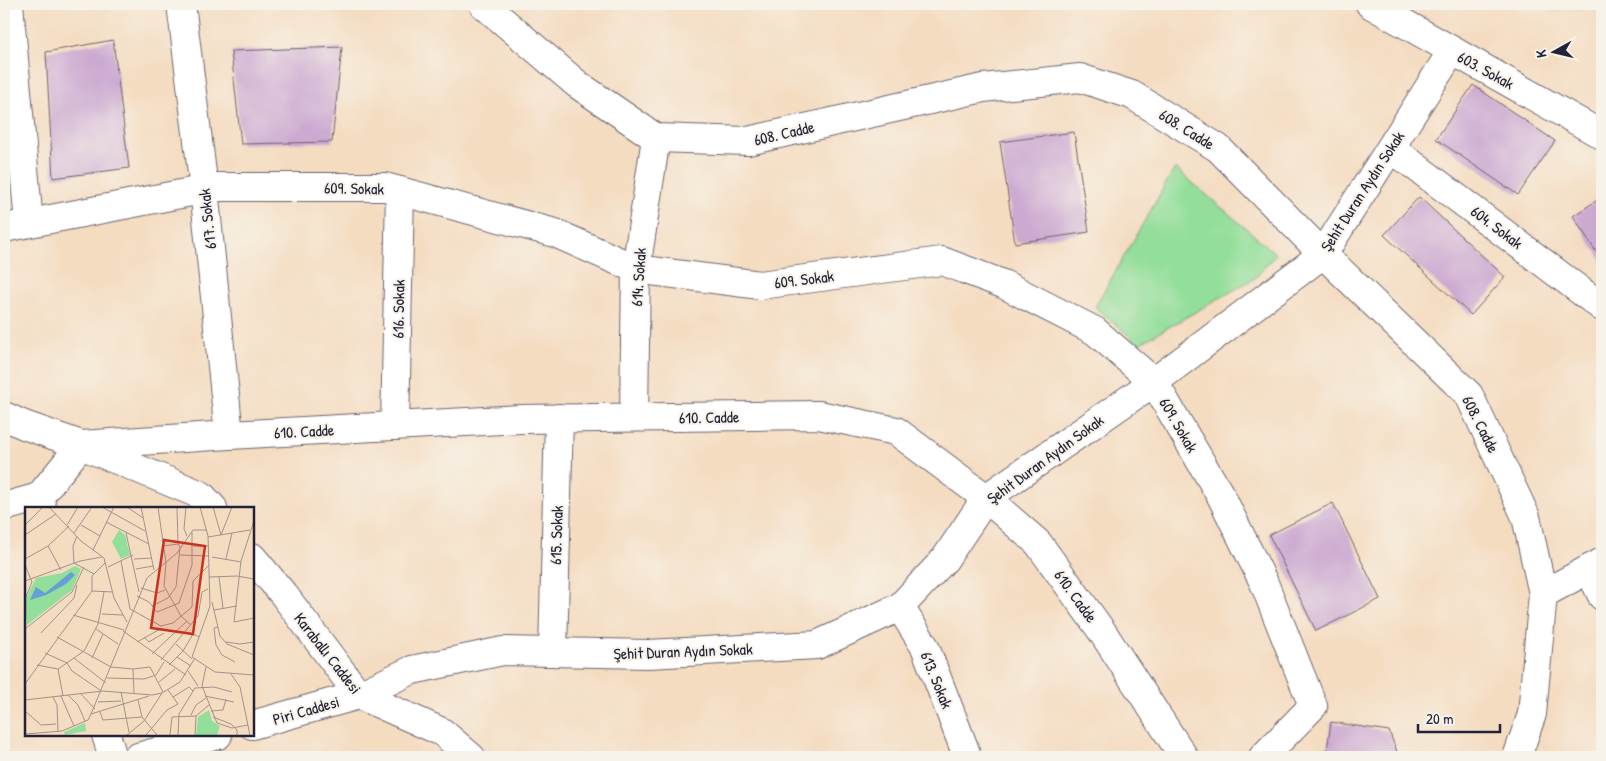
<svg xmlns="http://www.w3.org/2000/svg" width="1606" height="761" font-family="'Patrick Hand',sans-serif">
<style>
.green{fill:#93de9a;stroke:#5a806a}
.building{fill:#cca9d1}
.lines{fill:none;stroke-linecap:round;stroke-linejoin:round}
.minor-casing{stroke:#6c636a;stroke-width:30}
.minor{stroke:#fff;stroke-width:28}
.labels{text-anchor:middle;stroke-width:4;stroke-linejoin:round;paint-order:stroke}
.street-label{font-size:16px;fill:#22223b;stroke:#f7f3e8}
.inset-road{fill:none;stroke:#a0928b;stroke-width:1}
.view{fill:#c8321e;fill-opacity:0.15;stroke:#c8321e;stroke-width:2.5}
.inset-edge{fill:none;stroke:#22223b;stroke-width:2.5}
</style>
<rect width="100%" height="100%" fill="#f7f3e8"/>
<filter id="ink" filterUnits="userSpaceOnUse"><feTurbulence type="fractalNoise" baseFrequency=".02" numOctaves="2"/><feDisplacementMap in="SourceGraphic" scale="10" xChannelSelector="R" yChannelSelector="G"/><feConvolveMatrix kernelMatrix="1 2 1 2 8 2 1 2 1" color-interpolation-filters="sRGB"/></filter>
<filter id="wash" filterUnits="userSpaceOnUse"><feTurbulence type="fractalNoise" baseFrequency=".0096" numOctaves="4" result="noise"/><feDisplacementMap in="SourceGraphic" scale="20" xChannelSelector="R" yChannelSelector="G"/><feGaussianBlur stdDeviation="1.12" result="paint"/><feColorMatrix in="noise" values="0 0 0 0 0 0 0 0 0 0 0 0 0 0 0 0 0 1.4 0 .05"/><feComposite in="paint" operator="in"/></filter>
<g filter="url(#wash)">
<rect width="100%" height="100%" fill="#f4dcc1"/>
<path class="green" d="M1175,168L1276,254L1255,278L1139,344L1095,307Z"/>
<g id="blocks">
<g class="building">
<path d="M113,40L129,168L53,178L46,52Z"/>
<path d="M342,47L332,142L241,144L231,51Z"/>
<path d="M1473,85L1555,141L1518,195L1436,139Z"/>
<path d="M1074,132L1089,232L1015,243L1000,142Z"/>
<path d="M1419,197L1505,277L1471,315L1384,235Z"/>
<path d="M1602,197V261L1573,216Z"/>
<path d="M1333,503L1380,599L1316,631L1269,535Z"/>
<path d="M1331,722L1389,731L1399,757H1326Z"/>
</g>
</g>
</g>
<g filter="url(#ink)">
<use href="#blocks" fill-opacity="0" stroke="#6c636a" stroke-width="1"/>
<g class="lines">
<defs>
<g id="minor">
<path d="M9,4L29,223"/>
<path d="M181,4L204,189L229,435"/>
<path d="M483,4L577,84L656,138L748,141L983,88L1080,78L1132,95L1218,148L1323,254L1469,395L1526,517L1543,594L1532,714L1517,757"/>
<path d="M1370,4L1602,135"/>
<path d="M1391,148L1602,307"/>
<path d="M4,228L217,187H385L555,233L636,269L760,285L942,261L1003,284L1095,331L1154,382L1222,498L1264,583L1313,706L1263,757"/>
<path d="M4,416L24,425L81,445L201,495L213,508"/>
<path d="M634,417L636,269L656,138"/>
<path d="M395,426L400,191"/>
<path d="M4,507L39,497"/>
<path d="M42,508L39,497L81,445L229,435L521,419L819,415L896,431L986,498L1038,543L1101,630L1184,757"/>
<path d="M252,557L284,595L359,695L442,732L471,757"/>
<path d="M1589,569L1602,596"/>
<path d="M1543,594L1602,562"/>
<path d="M900,607L925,647L966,753V757"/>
<path d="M553,652L559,418"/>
<path d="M252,725L359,695L412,670L503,651L648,654L817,645L900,607L945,559L986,498L1154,382L1323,254L1452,51"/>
<path d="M106,735L113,757"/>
<path d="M138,757L218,735"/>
</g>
</defs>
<use href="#minor" class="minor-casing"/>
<use href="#minor" class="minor"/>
</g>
</g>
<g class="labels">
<g class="street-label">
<text transform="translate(1486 70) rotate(29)" y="6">603. Sokak</text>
<text transform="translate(1187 129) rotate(32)" y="6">608. Cadde</text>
<text transform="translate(784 133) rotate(-13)" y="6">608. Cadde</text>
<text transform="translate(354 188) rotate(1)" y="6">609. Sokak</text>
<text transform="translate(1362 191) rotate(-57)" y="6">Şehit Duran Aydın Sokak</text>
<text transform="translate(207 219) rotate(-96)" y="6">617. Sokak</text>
<text transform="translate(1497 227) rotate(37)" y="6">604. Sokak</text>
<text transform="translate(638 277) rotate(-86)" y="6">614. Sokak</text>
<text transform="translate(804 279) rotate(-7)" y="6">609. Sokak</text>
<text transform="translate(398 309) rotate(-89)" y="6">616. Sokak</text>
<text transform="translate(709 417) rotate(-1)" y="6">610. Cadde</text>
<text transform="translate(1481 424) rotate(63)" y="6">608. Cadde</text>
<text transform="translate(1179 425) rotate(60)" y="6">609. Sokak</text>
<text transform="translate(304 431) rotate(-3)" y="6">610. Cadde</text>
<text transform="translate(1045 459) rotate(-36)" y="6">Şehit Duran Aydın Sokak</text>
<text transform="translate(556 535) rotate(-88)" y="6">615. Sokak</text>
<text transform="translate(1076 596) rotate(54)" y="6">610. Cadde</text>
<text transform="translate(683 651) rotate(-2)" y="6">Şehit Duran Aydın Sokak</text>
<text transform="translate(328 653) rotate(52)" y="6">Karaballı Caddesi</text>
<text transform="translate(937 680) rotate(68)" y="6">613. Sokak</text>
<text transform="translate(306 710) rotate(-16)" y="6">Piri Caddesi</text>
</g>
</g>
<g transform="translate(25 507)">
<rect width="229" height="229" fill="#f4dcc1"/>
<path d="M94,23L100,28L105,48L96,52L87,35ZM50,59L56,62L47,83L2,118L0,93L11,71L37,66ZM184,203L187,214L195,219L192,228H171L173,210ZM60,216L61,224L40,228L39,225Z" fill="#93de9a"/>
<path d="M46,65L50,68L41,77L21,88L5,93L11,80L20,86Z" fill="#64a0d5"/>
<path class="inset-road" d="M24,0L56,34L79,51L89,91L102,115M77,0L120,24M102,0L118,11M116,0L129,63M133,0L141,56L139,79L156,109L166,118M152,0L153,37M161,0L159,22L162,29M175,0L183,29L185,99L167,150L190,165L229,168M188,0L196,28M229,14L216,54L209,115L229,111M81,15L124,37M0,18L18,0M42,18L53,0M56,18L75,29M49,26L67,0M101,26L114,85M0,28L31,7M196,28L207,0M183,30L225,23M23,39L36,63M168,39H184M68,43L89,0M155,48L184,49M187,50L216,55M0,52L23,39L44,19M109,52L127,51M201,52L207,26M96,54L105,102L136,119L148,116L167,100L168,74L184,58M49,56L48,39L52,29M49,56L69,67M0,58L7,75L0,92M83,60L108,48M111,62L128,59M184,70L212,69L229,72M194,70L198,101M0,74L55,54L77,50M116,81L132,86L140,83M67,84L88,85M112,89L124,95L132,105L154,96L167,58V25M187,95L195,129L202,137L229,148M127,99L143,91L151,80L155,40L153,37L138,39M189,103L212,99M77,107L98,108M48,108L99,123M193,120L189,121L191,138L197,148L210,155M0,122L47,85L59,60M71,122L93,137M98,124L161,168M16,126L49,91L52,78M32,130L86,160L108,162L125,160L138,185M119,130L124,135L139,126M112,135L137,121M201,135L215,137L229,135M151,137L167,152M20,146L42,156L47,164L75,183M127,147L162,114M152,150L166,159M49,151L81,176M67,151L78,127M136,153L173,109L177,85L183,82M12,158L33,162L59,144L73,117L79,85M144,158L158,144L168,127L174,130M181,160L177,179L192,216L207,221L223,218M33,162L38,189M108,162L109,186M163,164L173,179M206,167L215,180L225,228M82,171L119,172L131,168L139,155M134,175L150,162M0,177L67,84V69L81,55M143,183L153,197M96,185L104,225M55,186L70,202M43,188L53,198L60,214M36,189L49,219M180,189L209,195M28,190L32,198L33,225M148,190L164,180L168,184M0,193L78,184L127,188L137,186L155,175L170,151M113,193L117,210L132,228M73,195L96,194M0,204L16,218L31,217M186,204L198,203L201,192M75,205L78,213L117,210M66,207L122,71L152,46L168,23H182M166,208L171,198L181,191M188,210L206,217L212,223V228M0,227L37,224L63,213L66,207L124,189M102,228L119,214L137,186M121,228L142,203L153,197M145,228L147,210L171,209M153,228L154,207L170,181L189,180L207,185M170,228L171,209L184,198"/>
<path class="view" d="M139,33L180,39L168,127L126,121Z"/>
<rect width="229" height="229" class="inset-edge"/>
</g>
<rect width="1606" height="761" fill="none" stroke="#f7f3e8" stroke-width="20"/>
<g transform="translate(1554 52) rotate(262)" stroke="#f7f3e8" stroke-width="4" paint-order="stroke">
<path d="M0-4L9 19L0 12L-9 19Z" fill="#22223b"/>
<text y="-8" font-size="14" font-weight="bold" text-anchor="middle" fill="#22223b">K</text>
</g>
<path d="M1418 724v8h82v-8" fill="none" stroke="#22223b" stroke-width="2.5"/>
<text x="1426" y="724" font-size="15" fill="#22223b" stroke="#f7f3e8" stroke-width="4" paint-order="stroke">20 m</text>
</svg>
